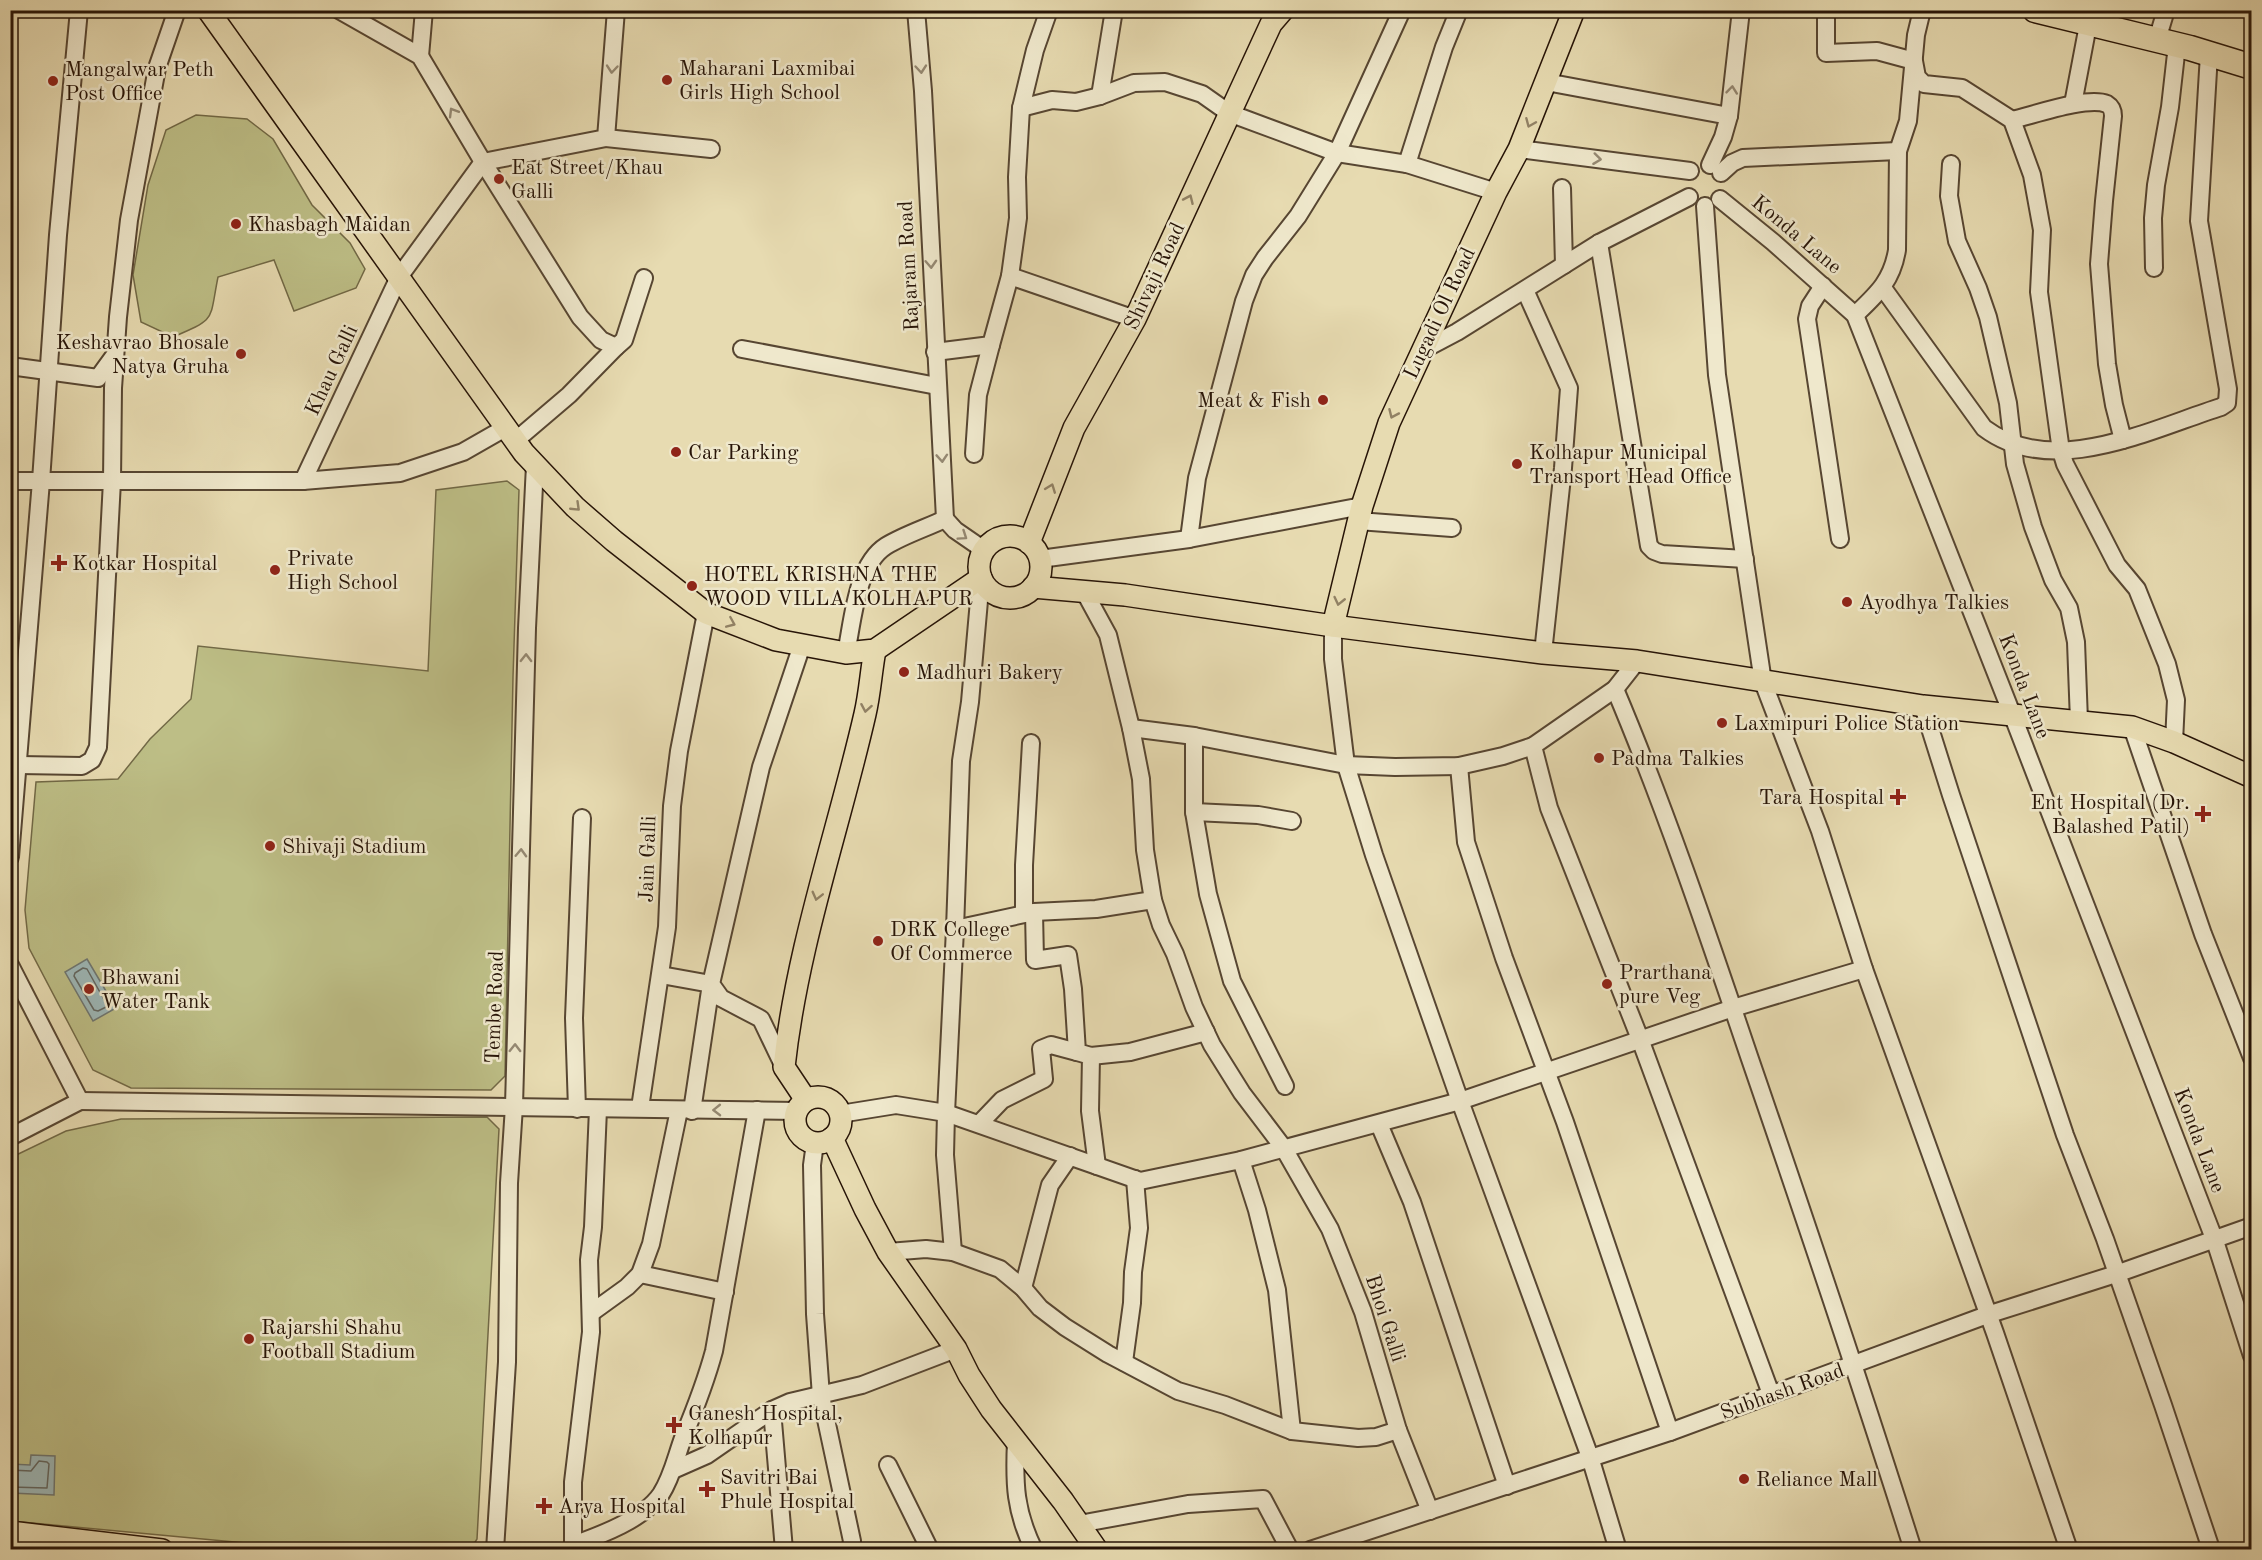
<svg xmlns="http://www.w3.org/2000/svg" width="2262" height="1560" font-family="'Old Standard TT',serif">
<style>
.green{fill:#bdbe86;stroke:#726946;stroke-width:1.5}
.water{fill:#9db8b8;stroke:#6e7671;stroke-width:1.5}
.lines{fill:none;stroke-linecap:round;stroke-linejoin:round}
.shore{stroke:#626660;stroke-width:1.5}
.minor-casing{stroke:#574632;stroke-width:20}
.major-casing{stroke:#271407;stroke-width:24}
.highway-casing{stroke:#271407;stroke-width:27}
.minor{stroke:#efe8cc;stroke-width:16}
.major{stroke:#e7dbb1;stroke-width:21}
.highway{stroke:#e7dbb1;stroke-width:24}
.oneway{stroke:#958973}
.oneway2{stroke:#918164}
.poi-dot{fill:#8f2418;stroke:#efe8cc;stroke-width:2}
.labels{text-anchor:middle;stroke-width:5;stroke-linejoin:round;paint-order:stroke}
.poi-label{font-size:21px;fill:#271407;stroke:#efe8cc;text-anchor:start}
.street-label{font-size:21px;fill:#271407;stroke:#efe8cc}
</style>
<rect width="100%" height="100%" fill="#e7dbb1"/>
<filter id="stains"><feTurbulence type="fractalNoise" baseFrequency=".00333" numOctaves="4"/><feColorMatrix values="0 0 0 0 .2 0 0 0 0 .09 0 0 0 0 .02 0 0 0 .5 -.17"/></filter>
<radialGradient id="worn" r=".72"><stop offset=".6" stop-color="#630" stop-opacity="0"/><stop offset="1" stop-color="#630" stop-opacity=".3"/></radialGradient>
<g class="green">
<path d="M196,115L247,119L273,139L312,205L350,243L365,269L356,288L294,311L274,260L218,277C209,322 217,318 173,337L141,322L133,275L148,185L166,130Z"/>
<path d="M507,481L519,490L513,677L505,1076L491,1090L131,1088L93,1070L29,948L25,910L36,782L118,779L150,739L191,699L198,646L428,671L436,490Z"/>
<path d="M487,1117L499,1129L477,1539L471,1549H308L11,1521L10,1158L66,1131L121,1119Z"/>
</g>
<g class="water">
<path d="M87,959L116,1008L93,1021L65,972Z"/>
<path d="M31,1455L55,1456L54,1495L11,1493V1464L30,1465Z"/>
</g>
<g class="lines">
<g class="shore">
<path d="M83,968L87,969L106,1003V1007L98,1011L94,1010L74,976L75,973Z"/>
<path d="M10,1470L31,1471L39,1461L47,1462L49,1464L47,1488L10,1487"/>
</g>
<defs>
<g id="minor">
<path d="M339,10L420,56L483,162L580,317L601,340L616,347L624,340L644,278"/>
<path d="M916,10L923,91L945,519"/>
<path d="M1826,10V53L1877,51L1914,61L1917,77L1924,84L1962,88L2012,120L2032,175L2042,230L2039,292L2061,451L2065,464L2117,565L2137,589L2167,664L2176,700L2174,742"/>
<path d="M2157,40L2166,10"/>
<path d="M420,56L424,10"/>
<path d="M1546,82L1729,116"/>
<path d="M1100,96L1114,10"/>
<path d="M2073,104L2088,25"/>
<path d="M1021,108L1052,100L1076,102L1100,96L1134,83L1165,82L1202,94L1229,113L1337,153L1407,164L1496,192"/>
<path d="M2012,120C2034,115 2087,96 2107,104C2112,107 2113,111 2113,116L2104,201L2099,264L2107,364L2114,405L2123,440"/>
<path d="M606,138L711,149"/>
<path d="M1519,149L1690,171"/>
<path d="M1407,164L1444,47L1459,10"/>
<path d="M1951,164L1949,196L1957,241L1978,288L1988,317L2008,403L2015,464L2033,527L2053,580L2069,608L2076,642L2079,721"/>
<path d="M1710,165L1723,137L1729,116L1741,10"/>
<path d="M1721,173L1732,163L1743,158L1898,151"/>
<path d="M1562,188L1564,265"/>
<path d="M1720,199L1773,242L1855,315L2012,714L2215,1241L2252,1356"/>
<path d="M1705,206L1717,375L1763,682L1820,831L1864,969L1995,1333L2069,1550"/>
<path d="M1599,243L1649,546L1654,551L1662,554L1745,559"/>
<path d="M2154,268L2153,218L2156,185L2170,107L2177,45"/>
<path d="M1010,276L1135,319"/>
<path d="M1823,286L1810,306L1807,319L1840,539"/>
<path d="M1883,288L1984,428C2053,480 2151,429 2221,407L2227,403L2228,389L2199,221L2209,54"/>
<path d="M1525,290L1569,388L1563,468L1543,653"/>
<path d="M1855,315C1877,294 1892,281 1897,250L1898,151L1908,121L1916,35L1922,10"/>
<path d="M742,349L937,386"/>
<path d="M1421,351L1457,332L1599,243L1689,197"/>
<path d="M935,352L991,345L1010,276L1018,218L1017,177L1021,108L1035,50L1049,10"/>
<path d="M10,366L98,378L114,356"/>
<path d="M515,441L569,395L616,347"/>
<path d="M974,454L978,395L991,345"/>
<path d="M10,481H303L400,473L463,452L505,428"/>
<path d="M303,481L399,277L483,162L606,138L616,10"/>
<path d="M945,519L955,530L984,550"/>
<path d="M1358,521L1452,528"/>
<path d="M1189,539L1197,478L1244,301L1254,275L1265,258L1298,216L1337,153L1402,10"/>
<path d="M1040,559L1189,539L1362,506"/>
<path d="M1084,591L1108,635L1131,728L1141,779L1145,850L1153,900L1161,925L1175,954L1194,1007L1212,1045L1242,1093L1283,1147L1330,1229L1363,1312L1398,1430L1430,1511"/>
<path d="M1333,626V659L1346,765L1374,855L1460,1101L1590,1457L1618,1550"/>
<path d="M846,653C853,621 856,565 886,546C904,535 926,528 945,519"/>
<path d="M1637,661L1615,689L1533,746L1549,808L1640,1039L1771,1394"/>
<path d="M1615,689C1666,810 1708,935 1750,1059C1806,1222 1861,1385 1913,1550"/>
<path d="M1923,706L1951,795L2065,1135L2105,1239L2163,1405L2211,1549"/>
<path d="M2132,727L2203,934L2252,1058"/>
<path d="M1131,728L1194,736L1346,765L1395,767L1459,766L1503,756L1533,746"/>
<path d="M1194,736V812L1208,894L1232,981L1285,1086"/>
<path d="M19,765L82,766L92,760L98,747L112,481L113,388L118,317L129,220L157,68L177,10"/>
<path d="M1459,766L1466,842L1504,958L1565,1122L1670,1432"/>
<path d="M1194,812L1258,815L1292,821"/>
<path d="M10,857L41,481L58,235L79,10"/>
<path d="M1034,912L1035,960L1068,955L1073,989L1077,1052L1091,1056L1090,1111L1097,1166"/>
<path d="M1024,914V865L1031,743"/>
<path d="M955,929L1034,912L1096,909L1153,900"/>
<path d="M10,965L80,1101L10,1137"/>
<path d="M661,975L711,984L692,1111"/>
<path d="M1091,1056L1130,1052L1206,1032"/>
<path d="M784,1067L761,1019L721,998L711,984L761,767L802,645"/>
<path d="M80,1101L797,1111"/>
<path d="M640,1108L667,927L672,806L679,751L706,613"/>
<path d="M577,1109L574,1018L582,818"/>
<path d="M840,1114L896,1105L946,1113L1140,1181L1241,1160L1460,1101L1733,1008L1864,969"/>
<path d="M980,1123L1002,1100L1044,1079L1041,1049L1051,1045L1077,1052"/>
<path d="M1379,1124L1412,1202L1507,1486"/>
<path d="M815,1143L812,1165L815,1314L821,1396L852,1541L850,1550"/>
<path d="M1241,1160L1257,1210L1277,1290L1292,1431"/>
<path d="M888,1252L926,1249L953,1252L1000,1269L1023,1288L1040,1308L1065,1327L1108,1354L1178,1391L1225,1405L1292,1431L1358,1438L1376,1437L1398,1430"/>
<path d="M953,1252L945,1155L946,1113L955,929L961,761L970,702L981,578"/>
<path d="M640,1274L725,1292"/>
<path d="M1023,1288L1050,1185L1070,1156"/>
<path d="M591,1313L627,1287L640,1274L651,1244L679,1110"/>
<path d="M1124,1362L1132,1303L1133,1272L1139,1228L1135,1179"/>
<path d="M772,1410L784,1550"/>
<path d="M1016,1441C1014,1484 1015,1511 1034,1550"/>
<path d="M888,1465L930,1550"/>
<path d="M673,1470L707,1455L772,1410L790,1402L862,1385L956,1349"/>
<path d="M1079,1524L1188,1504L1263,1499L1290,1550"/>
<path d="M573,1545V1482L591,1332L589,1260L593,1227L598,1109"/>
<path d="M495,1550L507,1362L509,1183L514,1106L527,628L535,465"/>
<path d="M574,1550L573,1545C601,1535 644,1519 661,1494C672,1477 676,1457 683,1438C695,1409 706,1381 714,1351L757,1110"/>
<path d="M1310,1550L1670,1432L1987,1315L2116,1274L2252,1226"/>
</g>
<g id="major">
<path d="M208,10L524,453L575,507L614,541L706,613L776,640L846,653L875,650L981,578"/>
<circle cx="1010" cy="567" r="31"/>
<path d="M1029,543L1074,428L1135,319L1271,24L1283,10"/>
<path d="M1033,587L1125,595L1333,626L1543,653L1637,661L1923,706L2132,727L2174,742L2252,777"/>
<path d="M1333,626L1362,506L1389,423L1496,192L1519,149L1574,10"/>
<circle cx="818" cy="1120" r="23"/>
<path d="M806,1100L784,1067C797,946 838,832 865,714C870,693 871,671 875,650"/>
<path d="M832,1138L865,1209L888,1252L956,1349L969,1375L991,1409L1063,1501L1097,1550"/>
<path d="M10,1532L162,1550"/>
</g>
<path id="highway" d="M2035,10L2190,48L2252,67"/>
</defs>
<use href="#minor" class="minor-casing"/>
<use href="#major" class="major-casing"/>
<use href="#highway" class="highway-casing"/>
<use href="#minor" class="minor"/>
<use href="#major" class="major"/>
<use href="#highway" class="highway"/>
</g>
<defs><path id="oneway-chevron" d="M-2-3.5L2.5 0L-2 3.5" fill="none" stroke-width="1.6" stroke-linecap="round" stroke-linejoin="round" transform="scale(1.5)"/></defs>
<g class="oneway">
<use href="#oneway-chevron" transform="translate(612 69) rotate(95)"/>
<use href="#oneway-chevron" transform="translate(921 69) rotate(85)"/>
<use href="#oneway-chevron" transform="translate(1732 90) rotate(-84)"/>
<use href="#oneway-chevron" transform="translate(453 112) rotate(-121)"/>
<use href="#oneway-chevron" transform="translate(1597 159) rotate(7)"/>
<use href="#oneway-chevron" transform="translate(931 264) rotate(87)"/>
<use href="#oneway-chevron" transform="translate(942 458) rotate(86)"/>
<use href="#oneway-chevron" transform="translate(963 536) rotate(34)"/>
<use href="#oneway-chevron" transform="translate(526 658) rotate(-89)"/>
<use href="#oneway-chevron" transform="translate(521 853) rotate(-88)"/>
<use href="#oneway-chevron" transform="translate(515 1048) rotate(-89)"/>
<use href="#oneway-chevron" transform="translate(717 1110) rotate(179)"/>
</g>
<g class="oneway2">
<use href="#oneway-chevron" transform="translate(1530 123) rotate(113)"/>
<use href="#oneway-chevron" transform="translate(1189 199) rotate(-66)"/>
<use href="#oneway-chevron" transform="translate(1393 414) rotate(114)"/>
<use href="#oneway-chevron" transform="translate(1051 488) rotate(-69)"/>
<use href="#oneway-chevron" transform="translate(576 507) rotate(44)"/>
<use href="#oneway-chevron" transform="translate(1339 601) rotate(103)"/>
<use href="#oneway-chevron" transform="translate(731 623) rotate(23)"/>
<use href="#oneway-chevron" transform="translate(866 708) rotate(100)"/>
<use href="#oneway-chevron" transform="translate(817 896) rotate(104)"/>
</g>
<g class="poi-dot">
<circle cx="667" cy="80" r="6"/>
<circle cx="53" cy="81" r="6"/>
<circle cx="499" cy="179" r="6"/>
<circle cx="236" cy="224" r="6"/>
<circle cx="241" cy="354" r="6"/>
<circle cx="1323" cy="400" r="6"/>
<circle cx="676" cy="452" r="6"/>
<circle cx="1517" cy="464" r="6"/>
<path d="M56 554h6v6h6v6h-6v6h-6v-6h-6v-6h6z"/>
<circle cx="275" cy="570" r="6"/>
<circle cx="692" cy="586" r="6"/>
<circle cx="1847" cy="602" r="6"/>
<circle cx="904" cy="672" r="6"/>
<circle cx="1722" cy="723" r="6"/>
<circle cx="1599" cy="758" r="6"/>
<path d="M1895 788h6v6h6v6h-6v6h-6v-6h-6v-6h6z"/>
<path d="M2200 805h6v6h6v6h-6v6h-6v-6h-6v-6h6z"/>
<circle cx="270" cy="846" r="6"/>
<circle cx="878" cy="941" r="6"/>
<circle cx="1607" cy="984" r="6"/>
<circle cx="89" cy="989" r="6"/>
<circle cx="249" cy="1339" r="6"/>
<path d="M671 1416h6v6h6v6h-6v6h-6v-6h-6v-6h6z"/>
<circle cx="1744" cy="1479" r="6"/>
<path d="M704 1480h6v6h6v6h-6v6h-6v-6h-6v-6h6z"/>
<path d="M541 1497h6v6h6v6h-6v6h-6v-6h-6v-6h6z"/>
</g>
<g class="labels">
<g class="poi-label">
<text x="679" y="75">Maharani Laxmibai<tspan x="679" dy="24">Girls High School</tspan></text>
<text x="65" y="76">Mangalwar Peth<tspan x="65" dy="24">Post Office</tspan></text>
<text x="511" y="174">Eat Street/Khau<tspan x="511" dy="24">Galli</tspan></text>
<text x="248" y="231">Khasbagh Maidan</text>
<text x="229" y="349" text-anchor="end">Keshavrao Bhosale<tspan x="229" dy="24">Natya Gruha</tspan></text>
<text x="1311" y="407" text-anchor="end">Meat &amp; Fish</text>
<text x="688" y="459">Car Parking</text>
<text x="1529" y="459">Kolhapur Municipal<tspan x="1529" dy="24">Transport Head Office</tspan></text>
<text x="287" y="565">Private<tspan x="287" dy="24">High School</tspan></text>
<text x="72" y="570">Kotkar Hospital</text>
<text x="704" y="581">HOTEL KRISHNA THE<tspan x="704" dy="24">WOOD VILLA KOLHAPUR</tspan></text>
<text x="1859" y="609">Ayodhya Talkies</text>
<text x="916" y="679">Madhuri Bakery</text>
<text x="1734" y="730">Laxmipuri Police Station</text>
<text x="1611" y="765">Padma Talkies</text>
<text x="1884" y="804" text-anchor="end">Tara Hospital</text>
<text x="2190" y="809" text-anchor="end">Ent Hospital (Dr.<tspan x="2190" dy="24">Balashed Patil)</tspan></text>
<text x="282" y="853">Shivaji Stadium</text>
<text x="890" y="936">DRK College<tspan x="890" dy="24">Of Commerce</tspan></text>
<text x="1619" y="979">Prarthana<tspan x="1619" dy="24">pure Veg</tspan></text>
<text x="101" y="984">Bhawani<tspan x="101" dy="24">Water Tank</tspan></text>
<text x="261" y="1334">Rajarshi Shahu<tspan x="261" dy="24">Football Stadium</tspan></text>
<text x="688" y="1420">Ganesh Hospital,<tspan x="688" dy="24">Kolhapur</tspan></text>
<text x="720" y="1484">Savitri Bai<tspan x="720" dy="24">Phule Hospital</tspan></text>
<text x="1756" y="1486">Reliance Mall</text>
<text x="558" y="1513">Arya Hospital</text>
</g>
<g class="street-label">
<text transform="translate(1797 234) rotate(40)" y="7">Konda Lane</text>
<text transform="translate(908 266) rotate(-93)" y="7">Rajaram Road</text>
<text transform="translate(1154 276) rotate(-65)" y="7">Shivaji Road</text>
<text transform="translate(1439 313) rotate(-65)" y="7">Lugadi Ol Road</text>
<text transform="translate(331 370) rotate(-65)" y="7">Khau Galli</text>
<text transform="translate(2025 686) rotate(69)" y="7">Konda Lane</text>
<text transform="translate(647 859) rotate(-88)" y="7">Jain Galli</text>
<text transform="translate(494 1007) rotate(-88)" y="7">Tembe Road</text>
<text transform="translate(2200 1140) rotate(69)" y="7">Konda Lane</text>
<text transform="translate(1386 1318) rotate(72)" y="7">Bhoi Galli</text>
<text transform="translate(1782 1391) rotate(-20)" y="7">Subhash Road</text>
</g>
</g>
<rect width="2262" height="1560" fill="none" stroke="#e7dbb1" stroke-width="36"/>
<rect x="12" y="12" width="2238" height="1536" fill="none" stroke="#271407" stroke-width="3"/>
<rect x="18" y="18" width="2226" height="1524" fill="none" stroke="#271407" stroke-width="1.5"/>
<rect width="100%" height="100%" filter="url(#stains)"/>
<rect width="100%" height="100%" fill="url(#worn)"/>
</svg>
